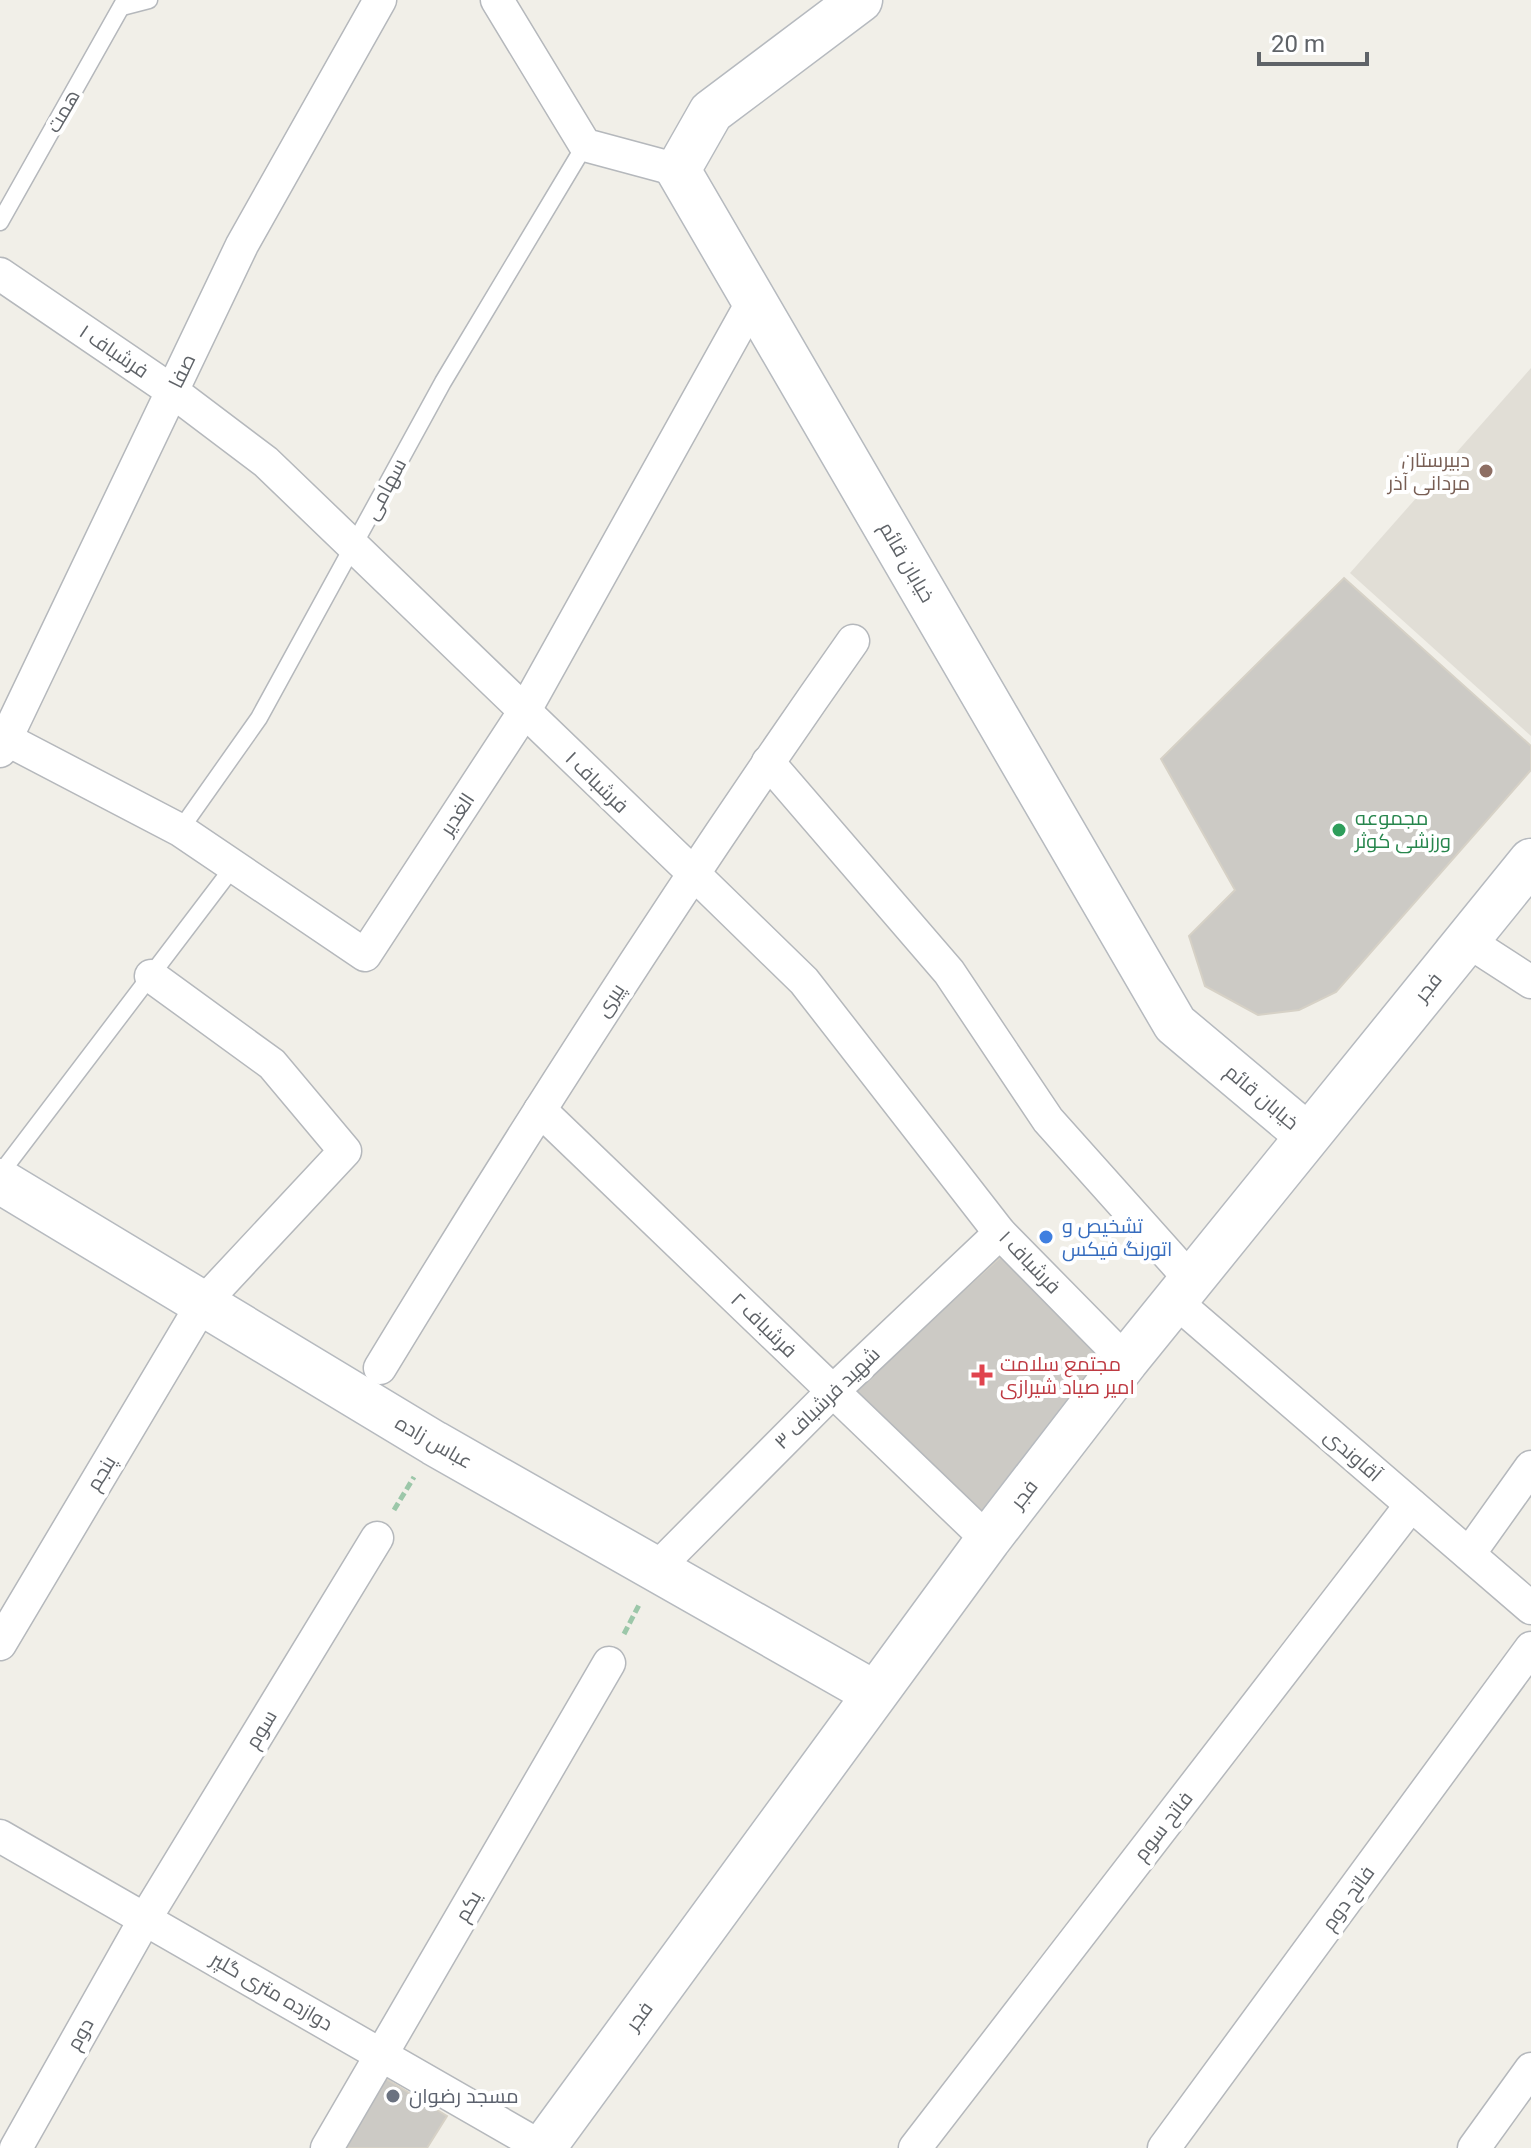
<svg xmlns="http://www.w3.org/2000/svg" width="1531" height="2148" font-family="Roboto,Cairo,sans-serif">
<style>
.education{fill:#e1ded6}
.building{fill:#cccac5;stroke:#d6d1c6;stroke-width:2}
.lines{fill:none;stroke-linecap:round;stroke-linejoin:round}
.lane-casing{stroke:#b5b8bc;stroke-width:19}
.street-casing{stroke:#b5b8bc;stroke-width:35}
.secondary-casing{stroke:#b6babf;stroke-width:47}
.path{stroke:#9cc7a9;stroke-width:5;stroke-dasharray:8 4;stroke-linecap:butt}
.lane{stroke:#fff;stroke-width:16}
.street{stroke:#fff;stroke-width:32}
.secondary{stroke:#fff;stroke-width:44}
.education-dot{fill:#8d6e63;stroke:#fff;stroke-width:3}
.leisure-dot{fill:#2e9e5b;stroke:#fff;stroke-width:3}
.shop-dot{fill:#3f7fe0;stroke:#fff;stroke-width:3}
.health-dot{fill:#e0444e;stroke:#fff;stroke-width:3}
.worship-dot{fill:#6b7280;stroke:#fff;stroke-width:3}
.labels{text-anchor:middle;stroke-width:8;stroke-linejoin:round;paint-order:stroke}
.street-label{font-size:20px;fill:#5f6368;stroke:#fff}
.education-label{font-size:20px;fill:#785e54;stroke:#fff;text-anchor:end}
.leisure-label{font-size:20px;fill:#27864d;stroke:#fff;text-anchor:start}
.shop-label{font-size:20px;fill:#366cbe;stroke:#fff;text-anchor:start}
.health-label{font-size:20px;fill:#be3a42;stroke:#fff;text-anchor:start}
.worship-label{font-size:20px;fill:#5b616d;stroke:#fff;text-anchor:start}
</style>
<rect width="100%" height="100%" fill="#f1efe8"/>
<path class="education" d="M1531,368V736L1350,573Z"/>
<g class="building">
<path d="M1344,578L1531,746V770L1336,992L1299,1010L1258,1015L1205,986L1189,936L1235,890L1161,759Z"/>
<path d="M1004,1254L1107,1362L983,1518L853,1389Z"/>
<path d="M383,2077L447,2116L427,2148H340Z"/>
</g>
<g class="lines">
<defs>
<g id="lane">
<path d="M122,7L149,0"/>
<path d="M0,222L125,0"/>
<path d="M180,830L259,718L443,382L585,145"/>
<path d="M0,1174L234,866"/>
</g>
<g id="street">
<path d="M497,0L585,145L678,170"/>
<path d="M0,274L172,391L266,462L692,872L804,981L1000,1233L1126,1361"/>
<path d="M0,736L180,830L365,955L524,712L754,299"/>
<path d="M0,751L242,245L380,0"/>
<path d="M768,762L949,972L1048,1120L1191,1280"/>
<path d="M1466,940L1531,982"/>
<path d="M540,1110L988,1540"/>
<path d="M1175,1301L1531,1608"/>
<path d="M380,1368C530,1121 686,878 853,641"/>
<path d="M1469,1554L1531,1467"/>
<path d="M657,1568L833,1391L1000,1233"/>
<path d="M0,1644L203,1303L345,1151L272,1064L151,976"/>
<path d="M0,1836L543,2148"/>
<path d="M16,2148L145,1919L377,1538"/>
<path d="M327,2148L609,1663"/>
<path d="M915,2148L1411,1505"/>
<path d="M1164,2148L1531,1648"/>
<path d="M1474,2148L1531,2069"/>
</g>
<g id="secondary">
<path d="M860,0L711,112L678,170L1175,1024L1307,1135"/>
<path d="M0,1181L434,1443L874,1693"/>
<path d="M543,2148L988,1540L1126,1361L1531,861"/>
</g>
</defs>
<use href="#lane" class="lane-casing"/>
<use href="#street" class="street-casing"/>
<use href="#secondary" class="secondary-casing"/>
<g class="path">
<path d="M394,1510L414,1477"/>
<path d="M624,1634L640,1603"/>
</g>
<use href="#lane" class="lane"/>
<use href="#street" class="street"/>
<use href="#secondary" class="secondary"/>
</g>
<circle class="education-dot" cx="1486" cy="471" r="8"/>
<circle class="leisure-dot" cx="1339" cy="830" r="8"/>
<circle class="shop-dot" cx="1046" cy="1237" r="8"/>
<path class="health-dot" d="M978 1363h8v8h8v8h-8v8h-8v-8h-8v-8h8z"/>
<circle class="worship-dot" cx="393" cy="2096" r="8"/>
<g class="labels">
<g class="street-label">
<text transform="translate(63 111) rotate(-60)" y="7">همت</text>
<text transform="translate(114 351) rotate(34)" y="7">فرشباف ۱</text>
<text transform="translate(182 371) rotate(-64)" y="7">صفا</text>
<text transform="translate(385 489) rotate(-62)" y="7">سهامی</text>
<text transform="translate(907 562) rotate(60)" y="7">خیابان قائم</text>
<text transform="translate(597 782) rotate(44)" y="7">فرشباف ۱</text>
<text transform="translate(457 814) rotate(-57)" y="7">الغدیر</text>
<text transform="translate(1428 987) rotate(-51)" y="7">فجر</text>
<text transform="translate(610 1000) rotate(-57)" y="7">پیری</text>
<text transform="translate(1262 1097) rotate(40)" y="7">خیابان قائم</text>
<text transform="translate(1030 1262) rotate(46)" y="7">فرشباف ۱</text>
<text transform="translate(764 1325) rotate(44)" y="7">فرشباف ۲</text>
<text transform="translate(827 1398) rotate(-44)" y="7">شهید فرشباف ۳</text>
<text transform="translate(434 1442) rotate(30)" y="7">عباس زاده</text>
<text transform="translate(1353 1455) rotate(41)" y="7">آقاوندی</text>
<text transform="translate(101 1473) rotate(-59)" y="7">پنجم</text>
<text transform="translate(1024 1494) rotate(-52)" y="7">فجر</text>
<text transform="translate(261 1729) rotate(-59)" y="7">سوم</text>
<text transform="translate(1163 1826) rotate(-52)" y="7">فاتح سوم</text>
<text transform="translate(1348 1898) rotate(-54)" y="7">فاتح دوم</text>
<text transform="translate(468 1906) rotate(-60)" y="7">یکم</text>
<text transform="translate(272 1991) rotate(30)" y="7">دوازده متری گلپر</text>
<text transform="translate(639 2016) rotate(-54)" y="7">فجر</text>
<text transform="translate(80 2034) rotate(-61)" y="7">دوم</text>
</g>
<g class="education-label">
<text x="1470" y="467">دبیرستان<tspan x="1470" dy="23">مردانی آذر</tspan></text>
</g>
<g class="leisure-label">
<text x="1355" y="825">مجموعه<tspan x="1355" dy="23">ورزشی کوثر</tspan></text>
</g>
<g class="shop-label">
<text x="1062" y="1233">تشخیص و<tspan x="1062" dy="23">اتورنگ فیکس</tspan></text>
</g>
<g class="health-label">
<text x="1000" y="1371">مجتمع سلامت<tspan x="1000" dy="23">امیر صیاد شیرازی</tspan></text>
</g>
<g class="worship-label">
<text x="409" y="2103">مسجد رضوان</text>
</g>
</g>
<path d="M1259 52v12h108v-12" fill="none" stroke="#5f6368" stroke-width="4"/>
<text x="1271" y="52" font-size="24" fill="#5f6368" stroke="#ffffff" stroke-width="6" paint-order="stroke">20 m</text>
</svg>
